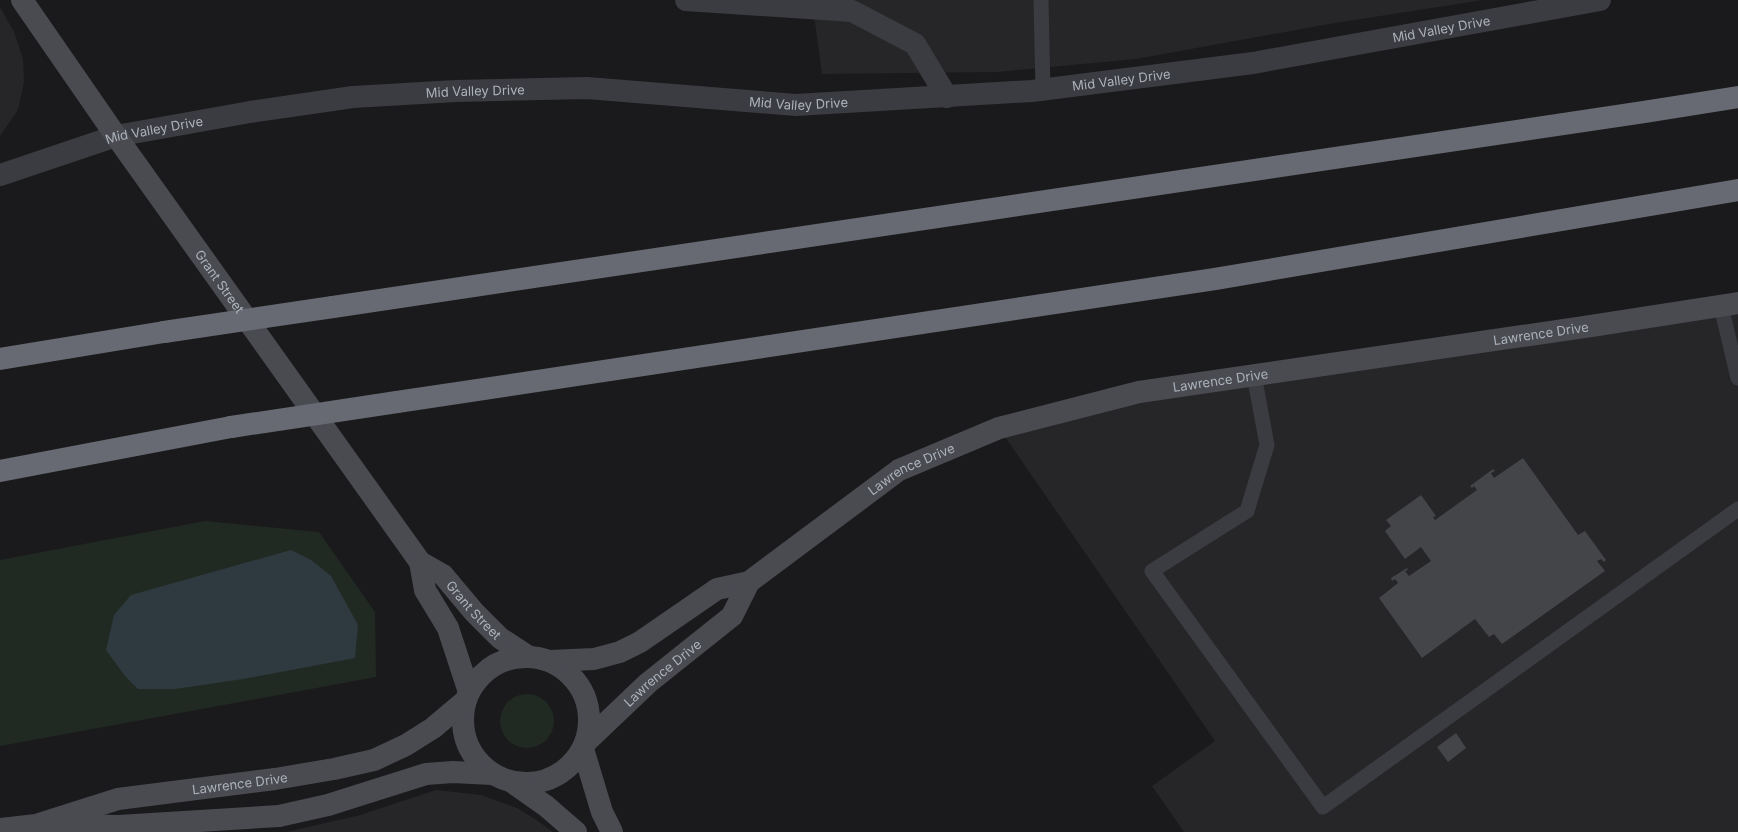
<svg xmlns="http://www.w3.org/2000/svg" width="1738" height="832" font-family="Inter,sans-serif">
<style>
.built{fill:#262629}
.green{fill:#212a22}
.water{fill:#2f3a40}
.building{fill:#444549}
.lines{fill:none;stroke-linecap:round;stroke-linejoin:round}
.lane{stroke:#3b3c41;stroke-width:15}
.street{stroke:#3b3c41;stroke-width:22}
.secondary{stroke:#494b51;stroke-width:22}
.highway{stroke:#676a72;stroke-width:22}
.highway-bridge{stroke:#676a72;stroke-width:22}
.labels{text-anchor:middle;stroke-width:3.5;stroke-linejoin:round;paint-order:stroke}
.street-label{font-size:13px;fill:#acb2bb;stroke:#151517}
</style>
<rect width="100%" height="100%" fill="#1a1a1c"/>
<g class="built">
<path d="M812,0H1483L1329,24L1136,59L998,72L822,74Z"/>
<path d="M0,7L14,32L23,59L24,82L18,110L0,136Z"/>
<path d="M1738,303V832H1184L1152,786L1215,741L999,428L1139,392Z"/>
<path d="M436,790L481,795L517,808L538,821L553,832H287L360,815Z"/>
</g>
<g class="green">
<path d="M205,521L319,532L375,612L376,677L0,746V560Z"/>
<circle cx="527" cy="721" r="27"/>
</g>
<path class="water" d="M291,550L311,560L331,576L358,625L355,658L243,679L175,689H138L125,676L106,650L114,615L131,595Z"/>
<g class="building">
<path d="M1523,458L1578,535L1585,531L1606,560L1604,562L1601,559L1597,561L1605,571L1502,644L1494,634L1489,637L1475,619L1422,658L1379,598L1398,583L1395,579L1392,581L1391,578L1407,568L1408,570L1405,571L1409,576L1431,561L1421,547L1405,559L1385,531L1391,526L1386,520L1421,495L1436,516L1433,517L1435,520L1477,490L1474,486L1472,488L1470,486L1493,469L1495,471L1491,473L1494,478Z"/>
<path d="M1456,733L1466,748L1448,762L1437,747Z"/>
</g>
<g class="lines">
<g class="lane">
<path d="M1041,0L1043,90"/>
<path d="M1721,306L1738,378"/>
<path d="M1254,375L1267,445L1247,511L1152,571L1323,807L1738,509"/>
</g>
<g class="street">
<path d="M686,0L852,11L915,44L947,97"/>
<path id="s1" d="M0,175L116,136L250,112L353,97L456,91L587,88L796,105L1032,91L1253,63L1600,0"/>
</g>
<g class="secondary">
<path id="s2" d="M22,0L116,136L420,562L425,590L448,628L469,692"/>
<path id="s3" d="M420,562L443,575L474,612L500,638L529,657"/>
<circle cx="526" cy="720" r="63"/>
<path id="s4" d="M550,661L594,659L620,652L640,642L717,589L749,582L899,470L999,428L1139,392L1591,326L1738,303"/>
<path id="s5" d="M586,742L648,683L732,616L749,582"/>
<path d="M583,749L602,812L612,832"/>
<path d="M512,782L546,806L576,832"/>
<path d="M57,825L119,826L279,816L328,805L426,774L453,772L492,774"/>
<path id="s6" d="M0,829L36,825L118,799L275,779L334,769L374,760L406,745L433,728L465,701"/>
</g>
<g class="highway">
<path d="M333,307L1644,112L1738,97"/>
<path d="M0,359L164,332"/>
<path d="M397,402L1215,279L1738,190"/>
<path d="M0,471L231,427"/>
</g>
<g class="highway-bridge">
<path d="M164,332L333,307"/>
<path d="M231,427L397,402"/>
</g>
</g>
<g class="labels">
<g class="street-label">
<text dy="5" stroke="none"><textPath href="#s1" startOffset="1457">Mid Valley Drive</textPath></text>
<text dy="5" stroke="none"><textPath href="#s1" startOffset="1133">Mid Valley Drive</textPath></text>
<text dy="5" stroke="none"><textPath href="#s1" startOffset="485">Mid Valley Drive</textPath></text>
<text dy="5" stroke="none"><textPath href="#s1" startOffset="809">Mid Valley Drive</textPath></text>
<text dy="5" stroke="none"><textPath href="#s1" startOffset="161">Mid Valley Drive</textPath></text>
<text dy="5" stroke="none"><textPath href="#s2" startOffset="344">Grant Street</textPath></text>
<text dy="5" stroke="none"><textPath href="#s4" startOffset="1066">Lawrence Drive</textPath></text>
<text dy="5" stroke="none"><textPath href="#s4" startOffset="742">Lawrence Drive</textPath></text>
<text dy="5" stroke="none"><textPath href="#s4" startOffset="418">Lawrence Drive</textPath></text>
<text dy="5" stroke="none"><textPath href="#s3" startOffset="73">Grant Street</textPath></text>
<text dy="5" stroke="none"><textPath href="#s5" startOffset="103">Lawrence Drive</textPath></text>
<text dy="5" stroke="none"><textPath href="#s6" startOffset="245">Lawrence Drive</textPath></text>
</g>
</g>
</svg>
